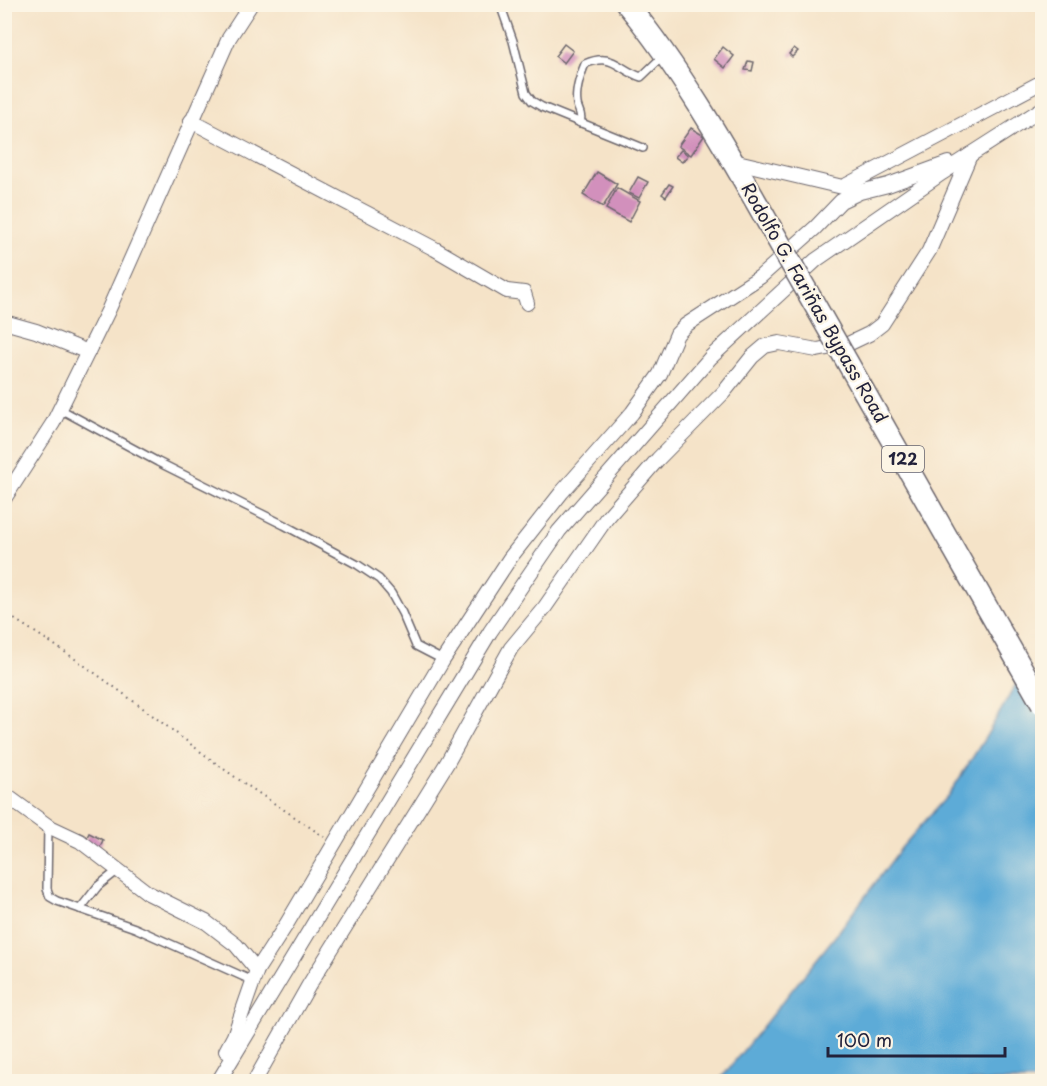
<svg xmlns="http://www.w3.org/2000/svg" width="1047" height="1086" font-family="'Playpen Sans',sans-serif">
<style>
.water{fill:#5dabd7;stroke:#406689;stroke-width:1.5}
.pier{fill:#f5e3c8}
.building{fill:#d290bc}
.lines{fill:none;stroke-linecap:round;stroke-linejoin:round}
.service-casing{stroke:#6c666c;stroke-width:10}
.minor-casing{stroke:#6c666c;stroke-width:16}
.primary-casing{stroke:#6c666c;stroke-width:24}
.path{stroke:#6c666c;stroke-width:2;stroke-dasharray:1.5 4.5;stroke-linecap:butt}
.service{stroke:#fff;stroke-width:7}
.minor{stroke:#fff;stroke-width:14}
.primary{stroke:#fff;stroke-width:21}
.primary-bridge-casing{stroke:#6c666c;stroke-width:24;stroke-linecap:butt}
.primary-bridge{stroke:#fff;stroke-width:21}
.labels{text-anchor:middle;stroke-width:4.5;stroke-linejoin:round;paint-order:stroke}
.shield{fill:#fcf5e5;stroke:#63616e;stroke-width:1.5}
.shield-label{font-size:16px;font-weight:bold;fill:#22223b}
.street-label{font-size:18px;fill:#22223b;stroke:#fcf5e5}
</style>
<rect width="100%" height="100%" fill="#fcf5e5"/>
<filter id="ink" filterUnits="userSpaceOnUse"><feTurbulence type="fractalNoise" baseFrequency=".0167" numOctaves="2"/><feDisplacementMap in="SourceGraphic" scale="12" xChannelSelector="R" yChannelSelector="G"/><feConvolveMatrix kernelMatrix="1 2 1 2 8 2 1 2 1" color-interpolation-filters="sRGB"/></filter>
<filter id="wash" filterUnits="userSpaceOnUse"><feTurbulence type="fractalNoise" baseFrequency=".008" numOctaves="4" result="noise"/><feDisplacementMap in="SourceGraphic" scale="24" xChannelSelector="R" yChannelSelector="G"/><feGaussianBlur stdDeviation="1.35" result="paint"/><feColorMatrix in="noise" values="0 0 0 0 0 0 0 0 0 0 0 0 0 0 0 0 0 1.4 0 .05"/><feComposite in="paint" operator="in"/></filter>
<g filter="url(#wash)">
<rect width="100%" height="100%" fill="#f5e3c8"/>
<path class="water" d="M1042,639V1081L718,1082L837,934L902,847L950,793L985,738Z"/>
<path class="pier" d="M1035,646L1042,659V715L1019,674Z"/>
<g id="blocks">
<g class="building">
<path d="M564,44L573,51L564,63L555,56Z"/>
<path d="M723,47L734,56L725,68L714,59Z"/>
<path d="M794,48L798,51L792,57L789,54Z"/>
<path d="M748,61L754,62L752,71L745,70Z"/>
<path d="M691,128L704,136L691,155L678,146Z"/>
<path d="M681,150L688,155L682,162L675,157Z"/>
<path d="M597,172L617,184L603,207L583,195Z"/>
<path d="M638,177L648,182L639,198L629,193Z"/>
<path d="M669,184L673,186L666,197L662,194Z"/>
<path d="M617,188L640,201L629,222L606,209Z"/>
<path d="M89,833L103,840L99,849L84,843Z"/>
</g>
</g>
</g>
<g filter="url(#ink)">
<use href="#blocks" fill-opacity="0" stroke="#6c666c" stroke-width="1.5"/>
<g class="lines">
<defs>
<g id="service">
<path d="M500,4L513,41L526,93L532,101L542,107L643,148"/>
<path d="M580,123C583,114 578,111 577,104C575,91 580,76 585,64C613,52 617,69 641,77L663,56"/>
<path d="M60,409L158,462L284,525L358,565L379,579L391,593L402,613L416,646L443,660"/>
<path d="M48,826L47,889L50,897L57,901L135,928L253,981"/>
<path d="M80,909L98,886L117,871"/>
</g>
<g id="minor">
<path d="M191,121L435,249L507,291L524,293L527,303"/>
<path d="M733,161L851,189"/>
<path d="M843,187L1042,82"/>
<path d="M4,322L36,331L88,352"/>
<path d="M4,499L53,423L108,311L229,38L251,4"/>
<path d="M4,794L48,826L80,841L148,893L206,922L236,945L257,970"/>
<path d="M226,1051L234,1036L257,970L286,925L443,660L510,558L562,492L632,413L660,374L677,334L686,325L760,277L815,228L841,201L860,192L888,185L948,163"/>
<path d="M218,1082L490,632L559,531L711,357L816,260L942,173L1042,109"/>
<path d="M254,1082L309,985L447,763L511,648L545,607L606,519L658,459L724,392L752,357L765,346L779,343L817,350L848,344L869,334L882,324L929,251L970,155"/>
</g>
<path id="primary" d="M627,4C680,69 722,142 763,214"/>
</defs>
<use href="#service" class="service-casing"/>
<use href="#minor" class="minor-casing"/>
<use href="#primary" class="primary-casing"/>
<path class="path" d="M4,613C81,659 150,714 221,767C254,791 290,813 324,837"/>
<use href="#service" class="service"/>
<use href="#minor" class="minor"/>
<use href="#primary" class="primary"/>
<defs>
<path id="primary-bridge" d="M763,214L1042,704"/>
</defs>
<use href="#primary-bridge" class="primary-bridge-casing"/>
<use href="#primary-bridge" class="primary-bridge"/>
</g>
</g>
<g class="labels">
<rect class="shield" x="882" y="446" width="42" height="26" rx="4.5"/>
<g class="shield-label">
<text x="903" y="465">122</text>
</g>
<g class="street-label">
<text transform="translate(814 303) rotate(60)" y="6">Rodolfo G. Fariñas Bypass Road</text>
</g>
</g>
<rect width="1047" height="1086" fill="none" stroke="#fcf5e5" stroke-width="24"/>
<path d="M828 1047v9h177v-9" fill="none" stroke="#22223b" stroke-width="3"/>
<text x="837" y="1047" font-size="18" fill="#22223b" stroke="#fcf5e5" stroke-width="4.5" paint-order="stroke">100 m</text>
</svg>
